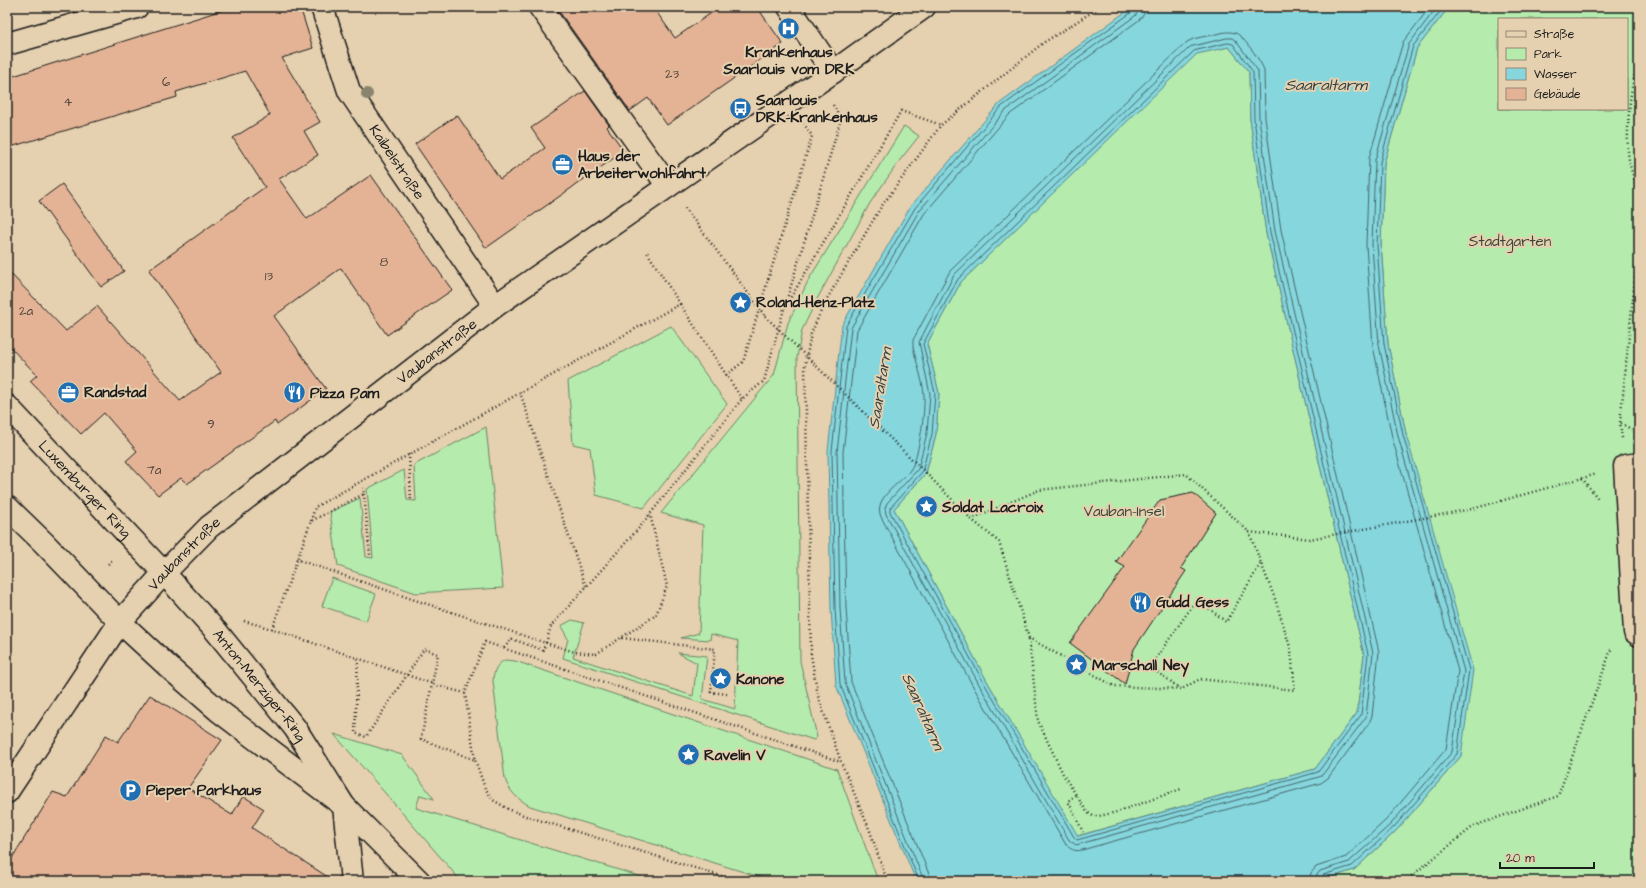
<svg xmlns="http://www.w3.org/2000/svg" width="1646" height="888" font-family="'Architects Daughter',sans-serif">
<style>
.green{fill:#b5ebad;stroke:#688464;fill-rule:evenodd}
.water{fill:#85d6dd;stroke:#5b8c90;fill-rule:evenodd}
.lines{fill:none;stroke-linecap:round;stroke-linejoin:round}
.shore{stroke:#466669;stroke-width:1}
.building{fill:#e4b395;stroke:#1c1c1c}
.minor-casing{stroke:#1c1c1c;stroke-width:25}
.path{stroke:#1c1c1c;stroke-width:2.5;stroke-dasharray:1 3;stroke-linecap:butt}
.minor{stroke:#e5d0af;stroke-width:22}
.path-bridge{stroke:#1c1c1c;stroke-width:2.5;stroke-dasharray:1 3;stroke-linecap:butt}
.tree{fill:#88846e}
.labels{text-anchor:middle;stroke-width:4;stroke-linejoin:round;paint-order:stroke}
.number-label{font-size:13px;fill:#4e423a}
.poi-label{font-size:15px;font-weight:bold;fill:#1c1c1c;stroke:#e5d0af;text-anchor:start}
.street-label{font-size:15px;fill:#1c1c1c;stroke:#e5d0af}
.park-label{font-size:15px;fill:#3b4539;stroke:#e5d0af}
.water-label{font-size:16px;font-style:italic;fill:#314143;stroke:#e5d0af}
</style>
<rect width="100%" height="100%" fill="#e5d0af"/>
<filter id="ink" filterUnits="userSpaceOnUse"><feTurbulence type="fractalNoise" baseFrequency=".025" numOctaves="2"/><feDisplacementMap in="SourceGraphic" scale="8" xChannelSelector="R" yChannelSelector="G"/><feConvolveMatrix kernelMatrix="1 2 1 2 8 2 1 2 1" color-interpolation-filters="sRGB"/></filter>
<g filter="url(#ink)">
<g class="green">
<path d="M1449,7H1639V881H1319L1354,870L1397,830L1461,756L1406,434L1388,344L1381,244L1384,163L1417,48ZM1499,19H1627V109H1499Z"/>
<path d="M1229,47L1249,72L1250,119L1266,233L1364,655L1357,713L1315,769L1077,836L987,681L894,509L926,473L936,434L939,393L927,344L961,282L1197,53Z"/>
<path d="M904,126L919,136L900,160L870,203L817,299L802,330L797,357L800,661L817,737L814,740L563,658L568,639L561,626L572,620L584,623L573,657L693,696L697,663L678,653L707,656L702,699L735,709L738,641L711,634L710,640L681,638L699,633L703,525L661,513L774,375L788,323L809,279Z"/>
<path d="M671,326L727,404L644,508L596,495L590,448L573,444L568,381Z"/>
<path d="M486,427L503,588L416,593L338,566L330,512L360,498L366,557L373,558L367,489L404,470L407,500L416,501L414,465Z"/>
<path d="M332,578L376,594L366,621L322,606Z"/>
<path d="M505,660L515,661L837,769L878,881H773L530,806C518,799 510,793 505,779L493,681C494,670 496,665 505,660Z"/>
<path d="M334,734L402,755L434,799L420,795L416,808L655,881H461Z"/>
</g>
<path class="water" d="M1132,7H1449L1417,48L1384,163L1381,244L1388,344L1406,434L1473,670L1461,756L1397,830L1354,870L1319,881H916L836,685L831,609L828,451L842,325L910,207L999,104ZM1229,47L1249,72L1250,119L1266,233L1364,655L1357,713L1315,769L1078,836L987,681L894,509L926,473L936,434L939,393L927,344L961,282L1197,54Z"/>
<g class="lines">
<g class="shore">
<path d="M1226,32C1231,32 1235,32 1239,35C1246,41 1261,61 1264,70L1265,118L1281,230L1379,652L1372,716L1369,723L1328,778L1321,783L1082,850C1075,852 1069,849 1065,843L974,688L881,517C872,495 906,482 913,465C920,447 925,414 924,395C923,380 916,362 913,347V340L950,271L1187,42L1193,39Z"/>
<path d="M1227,38H1232L1236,41L1258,71L1259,118L1275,231L1373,653L1366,717L1323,774L1319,777L1076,845L1069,840L980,686L886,514L885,508L887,503L918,469L927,433L930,394L919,342L954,275L1190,47Z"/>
<path d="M1228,43L1233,44L1253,72L1254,119L1270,232L1368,654L1361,715L1318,772L1077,840L1074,837L984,683L890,512V508L922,472L932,434L935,393L923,344L958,279L1194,51Z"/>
<path d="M919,881L840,684L835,609L832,451L846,326L915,208L1001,107L1132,12L1134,7"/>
<path d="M924,881L845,683L840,608L837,452L851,328L919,211L1005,111L1135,16L1138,12L1139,7"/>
<path d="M930,881L929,874L851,682L846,608L843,452L857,330L924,214L1009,115L1139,20L1144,14L1145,7"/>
<path d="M1309,881L1311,873L1316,867L1346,857L1386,820L1446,749L1458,671L1392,437L1373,346L1366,245L1369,158L1403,42L1430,7"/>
<path d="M1315,881L1316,876L1320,871L1349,862L1391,824L1452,752L1464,671L1398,436L1379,345L1372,245L1375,160L1409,44L1437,7"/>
<path d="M1320,881L1323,875L1352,866L1394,827L1457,754L1469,670L1403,435L1384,344L1377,245L1380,162L1413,46L1444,7"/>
</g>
</g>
<g class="building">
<path d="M232,7H300L313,48L282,58L320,122L304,131L318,155L279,179L307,219L371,175L452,290L387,335L341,268L274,316L326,389L277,425L275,421L187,484L181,478L158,495L126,461L137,451L104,413L81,434L30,381L37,375L7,344V270L66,331L97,306L180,401L221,372L149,270L265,187L233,138L270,115L245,71L176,92L177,97L7,148V78Z"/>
<path d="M556,7H653L675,38L720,7H757L783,44L667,125L648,98L630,111Z"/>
<path d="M585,91L609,125L607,127L624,151L486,248L415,144L457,115L500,179L545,148L531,128Z"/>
<path d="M62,184L124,271L101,287L39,201Z"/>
<path d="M1193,493L1216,513L1181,568L1186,571L1134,649L1125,684L1070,643L1125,567L1116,562L1160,500Z"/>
<path d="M150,695L222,740L188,788L232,815L243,796L264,809L252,828L334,881H7V866L53,792L67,797L106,735L118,742Z"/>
</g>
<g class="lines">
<defs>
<g id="minor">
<path id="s1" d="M322,7L349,91L495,306"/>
<path d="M540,7L668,186"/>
<path d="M789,7L833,72"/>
<path d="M7,44L137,7"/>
<path id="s2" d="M7,406L164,573L216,631L295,728L344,806L352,881"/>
<path d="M1639,464L1625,466L1635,632L1639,635"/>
<path d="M7,507L44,543L120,622L173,671L219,711L344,806L419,881"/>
<path id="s3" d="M7,792L120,622L164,573L209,527L495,306L833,72L924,7"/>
</g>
</defs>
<use href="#minor" class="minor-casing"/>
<g class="path">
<path d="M1639,64C1629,84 1627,130 1628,152C1629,166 1635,181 1639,194"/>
<path d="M833,105L841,119L784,309L901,111L941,125"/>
<path d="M685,208L765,316"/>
<path d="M680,304L742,399"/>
<path d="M726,375L743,362L812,136L804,124"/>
<path d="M520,392L586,587"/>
<path d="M1621,423L1639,434"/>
<path d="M1622,438L1620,423L1635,278L1639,221"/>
<path d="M409,454L411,501"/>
<path d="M926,473L971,519L1039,490L1186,474L1249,532L1310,539L1472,509L1597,474"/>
<path d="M1582,478L1599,500"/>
<path d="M364,494L370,555"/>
<path d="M971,519L999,542L1029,638L1114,686L1182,689L1200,679L1295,690L1291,650L1275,599L1249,532"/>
<path d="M311,521L315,507L680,304L647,252"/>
<path d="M296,559L412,599L546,643L551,626L639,528L742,399L764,381L784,309"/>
<path d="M108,564L113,559"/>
<path d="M244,621L272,629L445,688L465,693"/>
<path d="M272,629L311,521L364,494L363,488"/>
<path d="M622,638L715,649L711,692L727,694"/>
<path d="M1029,639L1038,721L1064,776L1087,812L1093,816H1099L1117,812L1181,789"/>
<path d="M504,648L512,639L543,650L546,643L575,652L596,654L656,615L667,586L650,514"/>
<path d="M358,659L355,733L366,737L424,649L438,654L421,739L475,760"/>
<path d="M1181,689L1150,667L1197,599L1226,622L1261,563"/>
<path d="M1076,795L1068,801L1083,832"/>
<path d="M737,881L526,816L508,809L493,800L485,788L475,760L465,693L485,642L841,762"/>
<path d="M887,881L870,831L841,762L818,696L811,655L805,366L811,334L824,304L881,207L941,125L1043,43L1100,7"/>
<path d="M1405,881L1474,826L1558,796L1612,647"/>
</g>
<use href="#minor" class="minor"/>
<path class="path-bridge" d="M765,316L926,473"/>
</g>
<circle class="tree" cx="367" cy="94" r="6"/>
</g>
<defs>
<symbol id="hospital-disc" viewBox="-11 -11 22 22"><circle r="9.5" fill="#1f6fb2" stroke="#e5d0af"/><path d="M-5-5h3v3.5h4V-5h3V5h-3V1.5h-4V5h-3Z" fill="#fff"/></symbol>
<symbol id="bus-disc" viewBox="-11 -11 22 22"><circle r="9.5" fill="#1f6fb2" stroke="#e5d0af"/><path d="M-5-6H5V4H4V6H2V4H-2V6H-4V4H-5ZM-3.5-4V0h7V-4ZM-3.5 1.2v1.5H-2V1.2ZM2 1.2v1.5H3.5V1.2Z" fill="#fff"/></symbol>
<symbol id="office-disc" viewBox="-11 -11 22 22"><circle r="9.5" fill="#1f6fb2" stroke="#e5d0af"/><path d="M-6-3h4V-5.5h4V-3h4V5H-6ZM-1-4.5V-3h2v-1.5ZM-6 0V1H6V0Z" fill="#fff"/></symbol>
<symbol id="sight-disc" viewBox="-11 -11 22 22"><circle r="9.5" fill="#1f6fb2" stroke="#e5d0af"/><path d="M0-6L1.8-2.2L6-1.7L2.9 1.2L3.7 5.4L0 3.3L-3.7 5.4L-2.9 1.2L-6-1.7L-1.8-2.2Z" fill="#fff"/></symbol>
<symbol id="restaurant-disc" viewBox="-11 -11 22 22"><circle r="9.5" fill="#1f6fb2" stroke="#e5d0af"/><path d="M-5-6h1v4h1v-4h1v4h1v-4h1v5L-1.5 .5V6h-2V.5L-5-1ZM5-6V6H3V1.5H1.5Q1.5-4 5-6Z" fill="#fff"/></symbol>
<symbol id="parking-disc" viewBox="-11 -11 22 22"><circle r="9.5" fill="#1f6fb2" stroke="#e5d0af"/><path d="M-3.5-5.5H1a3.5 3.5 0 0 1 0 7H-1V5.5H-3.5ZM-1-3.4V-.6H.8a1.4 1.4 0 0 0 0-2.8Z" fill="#fff"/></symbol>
</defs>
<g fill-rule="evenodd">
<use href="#hospital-disc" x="776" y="16" width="25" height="25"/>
<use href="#bus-disc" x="728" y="96" width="25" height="25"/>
<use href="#office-disc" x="550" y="152" width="25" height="25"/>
<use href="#sight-disc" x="728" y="290" width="25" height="25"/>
<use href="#office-disc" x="56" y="380" width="25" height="25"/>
<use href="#restaurant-disc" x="282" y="380" width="25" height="25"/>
<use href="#sight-disc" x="914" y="494" width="25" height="25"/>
<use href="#restaurant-disc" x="1128" y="590" width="25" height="25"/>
<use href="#sight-disc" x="1064" y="652" width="25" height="25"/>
<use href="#sight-disc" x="708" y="666" width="25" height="25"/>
<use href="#sight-disc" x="676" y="742" width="25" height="25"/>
<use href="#parking-disc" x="118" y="778" width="25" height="25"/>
</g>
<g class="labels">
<g class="number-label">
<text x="672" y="78">23</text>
<text x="166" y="86">6</text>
<text x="68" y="106">4</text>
<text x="384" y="266">8</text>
<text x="269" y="280">13</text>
<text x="26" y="315">2a</text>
<text x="211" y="428">9</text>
<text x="154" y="474">7a</text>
</g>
<g class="poi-label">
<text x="789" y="57" text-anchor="middle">Krankenhaus<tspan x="789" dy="17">Saarlouis vom DRK</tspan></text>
<text x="756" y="105">Saarlouis<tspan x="756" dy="17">DRK-Krankenhaus</tspan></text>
<text x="578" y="161">Haus der<tspan x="578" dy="17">Arbeiterwohlfahrt</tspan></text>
<text x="756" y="307">Roland-Henz-Platz</text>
<text x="84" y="397">Randstad</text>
<text x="310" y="398">Pizza Pam</text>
<text x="942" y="512">Soldat Lacroix</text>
<text x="1156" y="607">Gudd Gess</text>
<text x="1092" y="670">Marschall Ney</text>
<text x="736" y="684">Kanone</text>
<text x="704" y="760">Ravelin V</text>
<text x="146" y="795">Pieper Parkhaus</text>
</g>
<g class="street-label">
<text dy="5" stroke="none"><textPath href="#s1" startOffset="174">Kaibelstraße</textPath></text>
<text dy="5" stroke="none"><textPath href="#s3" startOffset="622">Vaubanstraße</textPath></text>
<text dy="5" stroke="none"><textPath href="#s2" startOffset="114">Luxemburger Ring</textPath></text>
<text dy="5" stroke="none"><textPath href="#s3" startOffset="298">Vaubanstraße</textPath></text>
<text dy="5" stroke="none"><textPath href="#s2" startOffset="377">Anton-Merziger-Ring</textPath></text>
</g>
<g class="park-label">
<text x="1510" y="246">Stadtgarten</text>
<text x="1124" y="516">Vauban-Insel</text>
</g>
<g class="water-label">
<text x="1326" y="90">Saaraltarm</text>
<text transform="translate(879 388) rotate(-81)" y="6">Saaraltarm</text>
<text transform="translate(924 711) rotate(66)" y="6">Saaraltarm</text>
</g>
</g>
<rect width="1646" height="888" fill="none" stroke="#e5d0af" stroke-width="24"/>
<rect x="12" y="12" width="1622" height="864" fill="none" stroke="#1c1c1c" stroke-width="1.5" filter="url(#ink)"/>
<rect x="1498" y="18" width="130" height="92" fill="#e5d0af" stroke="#958874"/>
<rect x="1506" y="31" width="20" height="6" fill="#e5d0af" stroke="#958874"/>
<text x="1534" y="38" font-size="12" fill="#1c1c1c">Straße</text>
<rect x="1506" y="48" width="20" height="12" fill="#b5ebad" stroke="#958874"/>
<text x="1534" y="58" font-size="12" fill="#1c1c1c">Park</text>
<rect x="1506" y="68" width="20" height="12" fill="#85d6dd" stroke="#958874"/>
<text x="1534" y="78" font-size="12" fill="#1c1c1c">Wasser</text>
<rect x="1506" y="88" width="20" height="12" fill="#e4b395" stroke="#958874"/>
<text x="1534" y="98" font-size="12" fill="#1c1c1c">Gebäude</text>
<path d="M1500 862v6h94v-6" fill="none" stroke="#1c1c1c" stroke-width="2"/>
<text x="1506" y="862" font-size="12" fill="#1c1c1c" stroke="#e5d0af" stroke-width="3" paint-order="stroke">20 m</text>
</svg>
